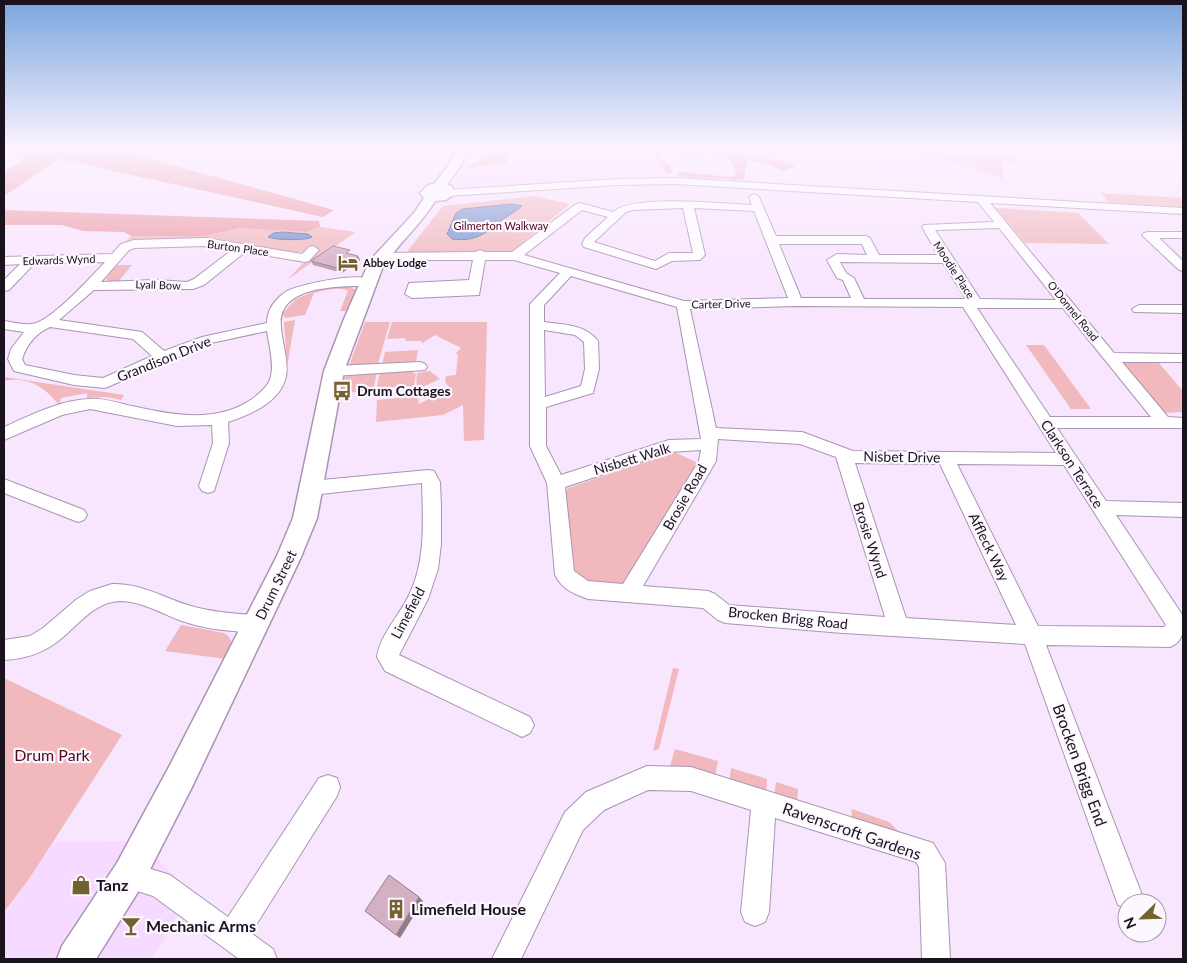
<svg xmlns="http://www.w3.org/2000/svg" width="1187" height="963" font-family="Lato,sans-serif">
<style>
.built{fill:#f7daff}
.green{fill:#f1b8be}
.forest{fill:#ec9ba5}
.water{fill:#748fcd;stroke:#596a98}
.lines{fill:none;stroke-linecap:round;stroke-linejoin:round}
.minor-casing{stroke:#aa94b1;stroke-width:2}
.major-casing{stroke:#aa94b1;stroke-width:3}
.minor{fill:#fff;fill-rule:evenodd}
.major{fill:#fff;fill-rule:evenodd}
.wall{fill:#b697a8}
.shaded-wall{fill:#947b88}
.building{fill:#d4b0c3;stroke:#947b88}
.labels{text-anchor:middle;stroke-width:4.5;stroke-linejoin:round;paint-order:stroke}
.far-park-label{font-size:11px;fill:#51091d;stroke:#fdf8ff}
.far-street-label{font-size:11px;fill:#1a121d;stroke:#fdf8ff}
.far-poi-label{font-size:11px;font-weight:bold;fill:#1a121d;stroke:#fdf8ff;text-anchor:start}
.street-label{font-size:14px;fill:#1a121d;stroke:#fdf8ff}
.poi-label{font-size:14px;font-weight:bold;fill:#1a121d;stroke:#fdf8ff;text-anchor:start}
.near-park-label{font-size:16px;fill:#51091d;stroke:#fdf8ff}
.near-street-label{font-size:16px;fill:#1a121d;stroke:#fdf8ff}
.near-poi-label{font-size:16px;font-weight:bold;fill:#1a121d;stroke:#fdf8ff;text-anchor:start}
</style>
<rect width="100%" height="100%" fill="#f8e5fe"/>
<g class="built">
<path d="M740,149H891L950,161L1004,178L1007,181L966,178Z"/>
<path d="M614,151L655,153L667,176L465,186L457,182L465,168L506,163L606,164Z"/>
<path d="M141,841L176,879L192,890L152,959H4V916L53,842Z"/>
</g>
<g class="green">
<path d="M916,149H1010L1017,163L1001,161L1004,178L950,161L918,155Z"/>
<path d="M1101,193L1183,198V207L1108,202Z"/>
<path d="M535,196L570,204L511,252L405,254L443,206Z"/>
<path d="M996,208L1078,213L1109,244L1025,243Z"/>
<path d="M320,227L356,232L288,279L318,248L311,246L305,251L293,253L214,238L126,241L131,236H205L239,228L307,232Z"/>
<path d="M116,265H132L118,282H109L106,279Z"/>
<path d="M347,285L356,290L348,311H340L348,291C339,286 324,290 314,293L305,315L284,318L283,313L296,299L317,290Z"/>
<path d="M295,320L287,367L284,322Z"/>
<path d="M365,322H390L377,367L349,366Z"/>
<path d="M392,322H487L484,440L464,441L463,405L443,415L376,422L377,400L418,396L419,404L450,388L445,382L446,376L456,375L458,354H455L461,348L435,335L421,344L422,341H406L405,338L387,339Z"/>
<path d="M1026,345H1044L1091,409H1071Z"/>
<path d="M418,350L416,361L407,364L382,365L385,352Z"/>
<path d="M1118,361H1157L1183,391V412L1163,413Z"/>
<path d="M406,369L416,374L414,386L377,388L380,370Z"/>
<path d="M430,371L440,379L416,390L417,373Z"/>
<path d="M377,372L373,391L343,393L344,389H342L344,378L348,375Z"/>
<path d="M4,377L124,395L121,400L107,397L87,398V393L61,398L59,405C45,387 28,376 4,381Z"/>
<path d="M674,452L698,463L624,588L588,586L571,569L565,491L568,488Z"/>
<path d="M181,625L224,633C235,640 232,649 226,659L165,651Z"/>
<path d="M673,668L679,669L659,749L653,751Z"/>
<path d="M4,678L122,735L29,879L4,912Z"/>
<path d="M675,749L718,761L715,776L670,766Z"/>
<path d="M731,768L767,779L766,794L729,784Z"/>
<path d="M776,782L798,789L797,804L774,797Z"/>
<path d="M852,809L889,822L899,832L898,838L851,826Z"/>
</g>
<g class="forest">
<path d="M5,149H135L129,153L334,210L323,217L59,159L4,196V171L25,159Z"/>
<path d="M494,149H507L506,163L465,168L490,156Z"/>
<path d="M652,149H701L789,162L795,167L783,171L769,164L747,160L744,180L683,177L677,174L681,172L730,177L737,175L728,155L706,153L697,156L659,150L660,158L670,165L672,173H666Z"/>
<path d="M4,210L319,221L320,227L307,232L239,228L205,236H131L124,232L83,231L62,225H4Z"/>
</g>
<g class="water">
<path d="M512,204L522,206C516,211 509,215 502,220C484,234 476,242 452,239L447,234L456,213L463,209Z"/>
<path d="M282,232L308,234L312,237C306,241 274,240 268,237L274,233Z"/>
</g>
<g class="lines">
<defs>
<g id="minor">
<path d="M675,178L1183,208V214L990,203L1114,353L1183,354V362H1122L1168,417L1183,418V428H1057L1106,501L1183,503V517L1116,515L1183,616C1183,629 1185,641 1170,647L1046,645L1142,895L1138,903H1127V908L1118,905L1025,644L843,633L725,623L718,620L703,608L588,599C574,594 562,589 555,575L547,483L530,446V304L560,273L514,260H485L479,295L412,298L405,294L409,283L469,280L473,260H382L378,259L376,256L378,253L475,252L480,250L485,252H512L576,204L580,203L613,212C633,194 723,204 752,205L749,197L754,194L759,197L776,236H866L870,238L879,255H938L922,227L924,225L994,222L978,202L675,184L617,185L448,196L443,193L448,190L617,179ZM683,208L693,253H669L655,261L594,242L626,212L633,210ZM694,208L754,211L788,298L684,301L524,255L582,210L608,217L585,238L582,244L584,247L656,269L672,261L700,260L705,255ZM999,228L1056,300L980,299L935,230ZM779,244H862L867,255L837,254L827,260L837,278L843,280L851,298H801ZM840,262L943,263L966,299H864L854,278L846,273ZM571,276L677,307L701,439L669,440L561,475L546,446V407L593,393L599,369L598,341C585,324 564,325 544,322V305ZM796,306L963,307L1056,453L853,451L802,432L716,428L690,309ZM977,308H1063L1151,417H1050ZM544,330L575,335L584,342L585,369L581,386L545,397ZM718,439L800,444L836,457L885,617L729,605L715,594L708,591L643,586L716,461ZM701,450L699,461L623,584L588,581L574,571L565,487L670,452ZM855,463L940,464L1016,625L906,618ZM957,464L1064,465L1166,625L1164,627L1038,626Z"/>
<path d="M1148,232H1183V238H1159L1183,261V271L1179,270L1144,237L1142,235L1144,233Z"/>
<path d="M206,238L302,254L309,247L313,246L319,250L309,261L305,262L245,252L204,285L193,289L94,290L59,320L142,332L164,351L202,337L267,323C267,309 276,298 287,291C301,284 365,270 375,282L369,286C340,286 276,285 281,327C282,343 289,361 286,376C281,402 250,415 228,422L229,443L214,491L208,493L202,491L199,486L213,443L212,425L177,426L90,409L62,415L4,440V427C31,415 60,400 90,399C102,398 115,402 127,405C169,414 214,425 252,399C260,393 269,386 271,376C274,362 269,345 267,331L211,343L105,388L74,385L14,371L8,359L11,349L24,332L4,329V321C12,322 22,325 31,324C49,324 92,276 105,262L34,264L9,290L4,291V280L20,264L4,265V257L112,254L121,244L134,240ZM206,246L232,250L194,279L187,282L157,280L101,282L129,250L135,248ZM50,327L133,339L152,356L103,378L74,375L25,365L22,359C27,344 36,333 50,327Z"/>
<path d="M1139,305H1183V313L1134,312L1132,309Z"/>
<path d="M420,362L425,364L427,367L425,370L334,376L329,374L327,371L329,368L334,366Z"/>
<path d="M428,470L434,471L440,482L441,507V544L438,569L428,599L399,655L530,717L534,725L530,733L522,737L385,671L377,657C380,634 401,614 410,593C426,559 423,519 422,483L311,495L305,493L302,488L305,483L311,481Z"/>
<path d="M4,479L84,510L87,515L84,520L78,522L4,493Z"/>
<path d="M112,584C141,583 164,598 191,606C212,612 235,614 257,615L264,617L267,624L264,631C254,634 245,633 234,631C217,630 199,627 182,621C162,614 142,601 120,601C93,602 77,627 57,642C41,654 23,659 4,660V640L30,636L43,628L77,599L90,591Z"/>
<path d="M647,766L691,767L933,843L945,863L950,959H922L919,867L916,862L775,818L769,912L765,922L755,926L745,922L741,912L751,810L691,791L648,790L604,810L583,830L521,959H492L565,812L586,792Z"/>
<path d="M328,775L337,778L340,787L337,796L251,933L273,949L277,959H239L153,896L119,885L116,875L119,865L129,862L170,875L228,917L319,778Z"/>
</g>
<path id="major" d="M457,149H469L461,165L447,185L452,186L455,193L446,200L435,201C420,226 397,244 382,269L344,371L317,518L301,557L192,787L141,887L96,959H57L62,946L117,863L170,765L277,556L293,518L324,371L344,319L366,269L374,256L414,213L424,198L420,193L428,185L434,184L449,164Z"/>
</defs>
<use href="#minor" class="minor-casing"/>
<use href="#major" class="major-casing"/>
<use href="#minor" class="minor"/>
<use href="#major" class="major"/>
</g>
<path class="wall" d="M351,254L358,256L360,260L342,273L313,265L311,261Z"/>
<g class="shaded-wall">
<path d="M358,256L360,260L342,273L341,269Z"/>
<path d="M419,897L423,901L400,938L396,935Z"/>
</g>
<g class="building">
<path d="M333,246L350,250L346,253L358,256L341,269L311,261Z"/>
<path d="M389,875L419,897L396,935L365,911Z"/>
</g>
<linearGradient id="sky" x2="0" y2="1"><stop stop-color="#79a5dd"/><stop offset="0.52" stop-color="#fcf3ff"/><stop offset="1" stop-color="#fcf3ff" stop-opacity="0"/></linearGradient>
<rect width="1187" height="284" fill="url(#sky)"/>
<defs>
<symbol id="hotel-bare" viewBox="-9 -9 18 18"><path d="M-6-4.5h1.5V1H6V5H4.5V3h-9V5H-6ZM-4 0a1.8 1.8 0 1 1 3.6 0ZM.5 0V-2.5h3Q6-2.5 6 0Z" fill="#736230" stroke="#fdf8ff" stroke-width="2.5" paint-order="stroke"/></symbol>
<symbol id="bus-bare" viewBox="-9 -9 18 18"><path d="M-5-6H5V4H4V6H2V4H-2V6H-4V4H-5ZM-3.5-4V0h7V-4ZM-3.5 1.2v1.5H-2V1.2ZM2 1.2v1.5H3.5V1.2Z" fill="#736230" stroke="#fdf8ff" stroke-width="2.5" paint-order="stroke"/></symbol>
<symbol id="shop-bare" viewBox="-9 -9 18 18"><path d="M-5-2.5h2.3a2.7 3.5 0 0 1 5.4 0H5L5.5 6h-11ZM-1.5-2.5h3a1.5 2.3 0 0 0-3 0Z" fill="#736230" stroke="#fdf8ff" stroke-width="2.5" paint-order="stroke"/></symbol>
<symbol id="building-bare" viewBox="-9 -9 18 18"><path d="M-4-6H4V6H1V3H-1V6H-4ZM-2.5-4.3h1.7v1.8h-1.7ZM.8-4.3h1.7v1.8H.8ZM-2.5-1h1.7V.8h-1.7ZM.8-1h1.7V.8H.8Z" fill="#736230" stroke="#fdf8ff" stroke-width="2.5" paint-order="stroke"/></symbol>
<symbol id="bar-bare" viewBox="-9 -9 18 18"><path d="M-6-5H6L.8 .8V4.5H3.5V6h-7V4.5H-.8V.8Z" fill="#736230" stroke="#fdf8ff" stroke-width="2.5" paint-order="stroke"/></symbol>
</defs>
<g fill-rule="evenodd">
<use href="#hotel-bare" x="334" y="249" width="28" height="28"/>
<use href="#bus-bare" x="328" y="377" width="28" height="28"/>
<use href="#shop-bare" x="67" y="871" width="28" height="28"/>
<use href="#building-bare" x="382" y="895" width="28" height="28"/>
<use href="#bar-bare" x="117" y="912" width="28" height="28"/>
</g>
<g class="labels">
<g class="far-park-label">
<text x="501" y="230">Gilmerton Walkway</text>
</g>
<g class="far-street-label">
<text transform="translate(238 248) rotate(8)" y="4">Burton Place</text>
<text transform="translate(59 260) rotate(-2)" y="4">Edwards Wynd</text>
<text transform="translate(954 270) rotate(57)" y="4">Moodie Place</text>
<text transform="translate(158 285) rotate(2)" y="4">Lyall Bow</text>
<text transform="translate(721 304) rotate(-1)" y="4">Carter Drive</text>
<text transform="translate(1073 311) rotate(51)" y="4">O'Donnel Road</text>
</g>
<g class="far-poi-label">
<text x="363" y="267">Abbey Lodge</text>
</g>
<g class="street-label">
<text transform="translate(164 359) rotate(-22)" y="5">Grandison Drive</text>
<text transform="translate(902 457) rotate(1)" y="5">Nisbet Drive</text>
<text transform="translate(632 459) rotate(-17)" y="5">Nisbett Walk</text>
<text transform="translate(1072 464) rotate(57)" y="5">Clarkson Terrace</text>
<text transform="translate(685 497) rotate(-60)" y="5">Brosie Road</text>
<text transform="translate(870 540) rotate(72)" y="5">Brosie Wynd</text>
<text transform="translate(989 547) rotate(64)" y="5">Affleck Way</text>
<text transform="translate(276 585) rotate(-64)" y="5">Drum Street</text>
<text transform="translate(408 613) rotate(-62)" y="5">Limefield</text>
<text transform="translate(788 618) rotate(6)" y="5">Brocken Brigg Road</text>
</g>
<g class="poi-label">
<text x="357" y="396">Drum Cottages</text>
</g>
<g class="near-park-label">
<text x="52" y="761">Drum Park</text>
</g>
<g class="near-street-label">
<text transform="translate(1080 765) rotate(70)" y="6">Brocken Brigg End</text>
<text transform="translate(852 831) rotate(19)" y="6">Ravenscroft Gardens</text>
</g>
<g class="near-poi-label">
<text x="96" y="891">Tanz</text>
<text x="411" y="915">Limefield House</text>
<text x="146" y="932">Mechanic Arms</text>
</g>
</g>
<rect width="1187" height="963" fill="none" stroke="#1a121d" stroke-width="10"/>
<g transform="translate(1142 918) rotate(247)"><circle r="24" fill="#fdf8ff" stroke="#a29ca5"/>
<path d="M0-4L9 19L0 12L-9 19Z" fill="#736230"/>
<text y="-8" font-size="14" font-weight="bold" text-anchor="middle" fill="#1a121d">N</text>
</g>
</svg>
